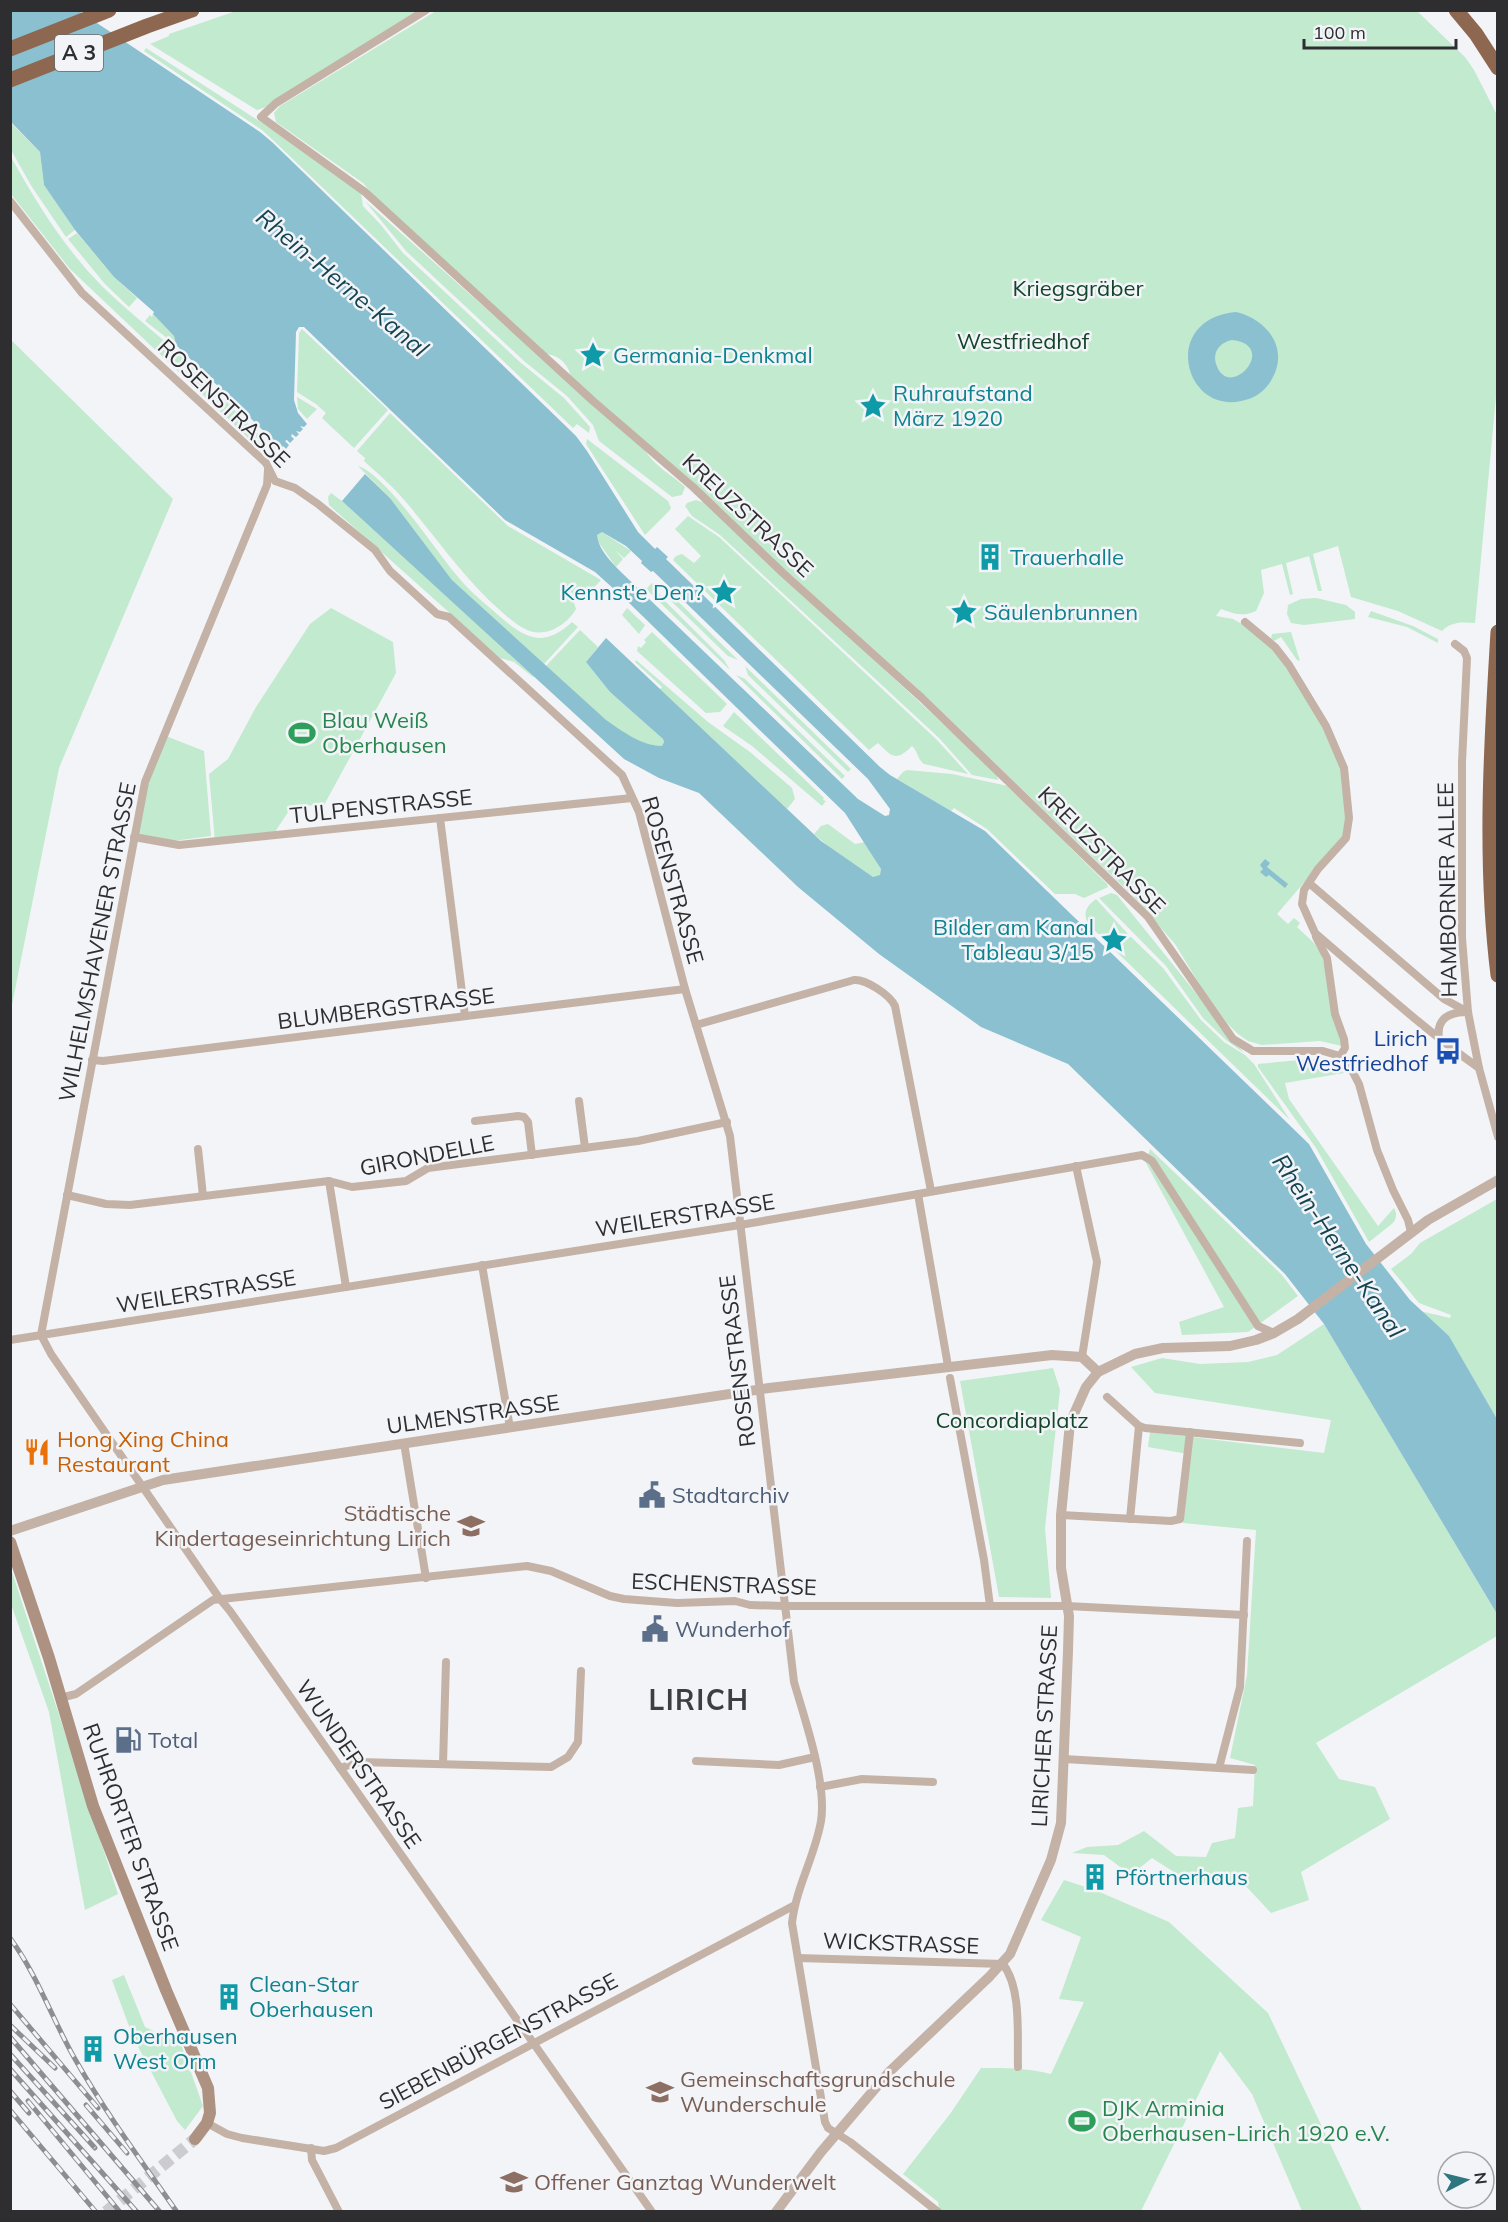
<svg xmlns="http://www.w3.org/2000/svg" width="1508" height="2222" font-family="Mulish,sans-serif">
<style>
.green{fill:#c1eace}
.water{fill:#8ac0d0;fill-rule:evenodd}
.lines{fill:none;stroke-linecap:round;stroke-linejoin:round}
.secondary-tunnel{stroke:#ccccd0;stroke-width:12;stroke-dasharray:12 6;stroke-linecap:butt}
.minor{stroke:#c5b2a7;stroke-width:8}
.tertiary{stroke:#c5b2a7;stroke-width:10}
.secondary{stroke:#ad9281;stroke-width:12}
.motorway{stroke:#8d674f;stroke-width:15}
.rail-casing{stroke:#8d8e91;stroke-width:5}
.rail{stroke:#f3f4f8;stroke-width:3;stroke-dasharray:9;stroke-linecap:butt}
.labels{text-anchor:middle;stroke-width:5;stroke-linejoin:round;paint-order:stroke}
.shield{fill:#f3f4f8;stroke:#69696c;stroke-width:1.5}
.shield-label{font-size:21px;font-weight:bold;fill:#2e2e30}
.park-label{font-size:22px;fill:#124529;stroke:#f3f4f8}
.culture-label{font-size:22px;fill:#0d838f;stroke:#f3f4f8;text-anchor:start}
.street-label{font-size:22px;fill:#2e2e30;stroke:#f3f4f8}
.leisure-label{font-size:22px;fill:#27864d;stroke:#f3f4f8;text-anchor:start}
.transit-label{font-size:22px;fill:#164399;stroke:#f3f4f8;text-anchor:end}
.food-label{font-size:22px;fill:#c56008;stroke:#f3f4f8;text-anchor:start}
.service-label{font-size:22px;fill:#4e5e75;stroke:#f3f4f8;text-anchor:start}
.education-label{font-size:22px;fill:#785e54;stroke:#f3f4f8;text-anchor:start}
.water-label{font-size:24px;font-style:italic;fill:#154451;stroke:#f3f4f8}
.district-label{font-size:28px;font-weight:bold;letter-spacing:1.5px;fill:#3d3e41;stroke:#f3f4f8}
</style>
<rect width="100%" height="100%" fill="#f3f4f8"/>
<g class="green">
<path d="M236,11H419L266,107L257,110L150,44L169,36V34Z"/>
<path d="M436,11H1417L1465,57L1474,70L1497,115L1498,375L1475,623C1464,622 1451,621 1442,631L1398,611L1351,597L1338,546L1313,554L1322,591H1318L1309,556L1286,563L1293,594L1290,595L1282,564L1261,570L1264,593L1256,611C1243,617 1234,614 1221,609L1216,616L1233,619L1249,628L1264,640L1280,658L1324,727L1342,769L1346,818L1343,837L1277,914L1288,924L1294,918L1300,923L1297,927L1314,943L1322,955L1342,1046L1320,1041L1262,1045L1248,1041L1238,1034L1227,1023L1200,985L1175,944L1132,895L916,687L571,378C569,364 558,354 544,354L380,203L363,183L276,122L274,113L280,106Z"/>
<path d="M146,48L270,128L361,193L363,206L381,225L403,253L521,363L564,398L590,427L589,433L577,424L573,428L274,141L262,130L144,51Z"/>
<path d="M10,122L40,152L44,185L75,230L66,237L32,187L11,150Z"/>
<path d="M11,157C36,202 65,249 102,286C123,307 146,325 168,344L167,346L175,350L268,444L262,451L70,269L11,194Z"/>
<path d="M365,201L644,449C655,467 671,474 685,487L682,495L672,497L599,441L593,425L567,396L524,361L406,251Z"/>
<path d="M77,233L114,277L137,298L129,307L105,284L68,239Z"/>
<path d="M153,314L174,336L176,345L145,321L150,315L152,317Z"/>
<path d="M302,329L388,410L354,448L322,418L326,413L316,404L297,392L299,333Z"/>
<path d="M11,340L173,499L59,768L11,1010Z"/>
<path d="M297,397L317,409L307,419L298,409Z"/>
<path d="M390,413L508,526L601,580L583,599L577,598L568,589L564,593L574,603L576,609C566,626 544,639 525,629C517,625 510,619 503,613C469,584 444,548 415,513C400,493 382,477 364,461L365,458L357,451Z"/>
<path d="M587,439L668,501L671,508L669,511L645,535L586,444Z"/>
<path d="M358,466C386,475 434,548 454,572C466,588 482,601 497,614C523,637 542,650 572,622L578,627L544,664L452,580L390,498Z"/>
<path d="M331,493L342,501L534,676L533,677L514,662L500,658L329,505L328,497Z"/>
<path d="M696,500L705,503L997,774L998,780L972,775L939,738L720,535L692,516L685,506L687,503Z"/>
<path d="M688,516L719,537L937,740L968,774L924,764C917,759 918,751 912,746C896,762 892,757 878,743L869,750L673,560L676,556L682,554L694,563L701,556L675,529Z"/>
<path d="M602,532L631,551L624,558L615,550L623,559L616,567L597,540V535Z"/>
<path d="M652,583L663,599L724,660L730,670L646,589Z"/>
<path d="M661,585L738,660L728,656L666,596Z"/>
<path d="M1316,598L1346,605L1355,612V619L1304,625L1291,623L1287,614L1288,605L1301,599Z"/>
<path d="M331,608L393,642L396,673L324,805L292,806L273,835L215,841L209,774L228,759L256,707L310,624Z"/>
<path d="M627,608L645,625L639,634L622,615Z"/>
<path d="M1371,611L1413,626L1438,639V643L1407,627L1368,617Z"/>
<path d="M580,630L598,647L586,662L610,692L663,739L664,742L662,746C625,747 572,690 546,666Z"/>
<path d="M652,632L727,704L720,712L706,713L637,651L638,646L641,648L646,642L644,640Z"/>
<path d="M1291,632L1300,661L1297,660L1281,637L1274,641L1271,639L1272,634Z"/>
<path d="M636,660L708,722L750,752L792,788L795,799L787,809L660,689L662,687L635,662Z"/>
<path d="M745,666L851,769L848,772L748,675Z"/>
<path d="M736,675L745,679L845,776L842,779Z"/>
<path d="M734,712L824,798L823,800L826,801L822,806L752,746L723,726Z"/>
<path d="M166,736L204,751L211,836L173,841L138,834L144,795Z"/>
<path d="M907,770L952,774L1008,786L1107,884L1108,887L1084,898L1075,894H1055L987,829L954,808L951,811L897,779L903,772Z"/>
<path d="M828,824L855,844L865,842L881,869L880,876L873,877L829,847L814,834L821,826Z"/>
<path d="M1111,893L1117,895L1244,1053L1226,1040L1203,1018L1166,966L1099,898Z"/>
<path d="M1096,899L1129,935L1163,968L1201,1020L1224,1042L1245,1055L1254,1064L1290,1120L1089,925C1082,914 1086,906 1096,899Z"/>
<path d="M1310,1059L1328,1062L1344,1073L1285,1083L1289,1099L1378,1226L1394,1208C1397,1213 1397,1218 1393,1223L1369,1242L1316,1148L1258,1067V1064Z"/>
<path d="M1150,1149L1282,1275L1298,1296L1248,1332L1182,1335L1179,1322L1224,1307L1146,1163Z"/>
<path d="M1497,1199V1419L1449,1336L1420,1311L1450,1318L1451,1315L1419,1303L1391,1269L1411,1254L1420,1243Z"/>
<path d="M1324,1324L1497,1614V1636L1316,1743L1339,1779L1375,1787L1390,1819L1301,1872L1309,1900L1271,1913L1243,1883H1191L1152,1858L1131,1875L1104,1855L1072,1853L1087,1847L1118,1845L1144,1831L1176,1856L1206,1857L1212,1843L1235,1838L1238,1808L1253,1806L1255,1765L1230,1758L1247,1675L1256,1530L1183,1523L1188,1454L1148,1447L1150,1432L1324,1453L1331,1420L1155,1393L1131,1367L1162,1358L1200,1364L1248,1362L1277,1355Z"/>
<path d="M1053,1368L1060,1390L1045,1528L1051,1598L999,1597L960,1381Z"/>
<path d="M10,1566L118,1894L85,1910L49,1712L11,1604Z"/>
<path d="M1064,1880L1095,1890L1169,1922L1268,2013L1362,2211H1302L1252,2094L1220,2051L1141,2211H939L938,2202L903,2174L950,2114L981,2068C1006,2068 1028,2068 1051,2074L1084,2002L1059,1999L1081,1937L1041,1920Z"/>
<path d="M124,1975L145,2027L181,2044L203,2106L185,2130L177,2121L133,2037L112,1980Z"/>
</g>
<g class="water">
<path d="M10,11H79L260,132L272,142L576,436L587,451L638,532L655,549L657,547L668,557L666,559L880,767L890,775L985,831L1309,1144L1366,1244L1410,1300L1449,1336L1497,1419V1614L1324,1324L1285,1274L1068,1064L981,1027L879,954L798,887L699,793L659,778L624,759L342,501L365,474L390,498L452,580L606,720C622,731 642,746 662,746L664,742L663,739L610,692L586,662L606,638L821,841L873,877L880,875L881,869L845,813L624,598L622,599L614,592L615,590L595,572L505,520L304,327H299L296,332L294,400L298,413L307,424L304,427L300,426L303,429L300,432L296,431L299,434L296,437L292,434L291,436L294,439L290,443L287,440L285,441L289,445L286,449L283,446L281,448L176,345L174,336L153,314L154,312L114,277L75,230L44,185L40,152L11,122ZM602,532L626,546L642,561L641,563L651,572L653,571L868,779L890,809L889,815L885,816L858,799L622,573C612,563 598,549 597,535Z"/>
<path d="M1236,312C1270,320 1292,353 1268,385C1261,394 1252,399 1241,401C1184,414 1160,319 1236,312ZM1232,340C1280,345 1229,403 1216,364C1212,351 1221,342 1232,340Z"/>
<path d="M1265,859L1270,863L1267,867L1288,884L1285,888L1269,875L1266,877L1260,872L1263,869L1260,865Z"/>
</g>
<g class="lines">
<path class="secondary-tunnel" d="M106,2212L195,2139"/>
<g class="minor">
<path d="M426,10L276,103L261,117L365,192L593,401L693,487L783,573L922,698L1148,917L1233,1039L1253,1051H1323L1340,1056L1348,1063L1359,1084L1377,1150L1393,1190L1408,1220L1411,1232"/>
<path d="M10,201L82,293L266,463L275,481L295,488L318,504L375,550L390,571L437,614L449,617L622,775L639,812L685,989L730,1136L794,1682C805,1720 827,1783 821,1821C815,1856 796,1887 792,1923L825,2122L828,2128L850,2142L938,2212"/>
<path d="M268,470L267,485L145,782L41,1335L51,1354L220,1599L230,1611L652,2212"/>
<path d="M1245,622L1275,647L1289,665L1326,726L1344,768L1349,818L1346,838L1318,869L1304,890L1302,904L1315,933C1369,979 1421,1027 1479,1068"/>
<path d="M1455,644L1464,651L1467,658L1462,762V938L1468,1012L1479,1068L1498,1137"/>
<path d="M440,818L465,1016"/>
<path d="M134,837L179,845L632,798"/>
<path d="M1309,883L1444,999L1468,1012"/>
<path d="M1316,937L1327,958L1335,1014L1344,1039L1345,1048L1340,1056"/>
<path d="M696,1025L854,980C866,979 890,995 895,1006L931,1191"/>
<path d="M1439,1038C1436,1018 1450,1012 1467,1012"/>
<path d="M92,1060L103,1061L685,989"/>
<path d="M579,1101L585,1148"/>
<path d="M475,1121L518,1116L524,1117L528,1122L532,1155"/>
<path d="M198,1149L203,1196"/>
<path d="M1076,1166L1097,1262L1082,1357"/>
<path d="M329,1181L346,1287"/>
<path d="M918,1194L948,1366"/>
<path d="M67,1195L106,1204L130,1205L329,1181L352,1187L406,1181L428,1168L638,1141L727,1122"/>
<path d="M482,1265L510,1428"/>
<path d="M10,1340L740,1225L1142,1155L1152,1161L1258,1326L1274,1333"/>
<path d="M950,1378L984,1560L990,1606"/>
<path d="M1107,1397L1139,1426L1145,1428L1300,1443"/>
<path d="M404,1443L426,1578"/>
<path d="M1061,1515L1171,1521L1180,1519L1190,1432"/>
<path d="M1130,1519L1139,1426"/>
<path d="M60,1698L76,1694L213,1600L527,1566L551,1571L610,1596L624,1599L677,1603L735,1601L750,1605L784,1606H1067L1244,1615"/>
<path d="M1064,1759L1253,1770"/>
<path d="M696,1761L779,1765L815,1757"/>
<path d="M443,1764L446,1662"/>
<path d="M340,1768L359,1762L551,1767L568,1757L578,1742L581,1671"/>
<path d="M1219,1768L1240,1687L1247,1541"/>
<path d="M820,1787L862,1779L933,1782"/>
<path d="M798,1958L1003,1964C1022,1989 1017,2036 1018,2067"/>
<path d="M207,2123L227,2134L242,2138L324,2151L336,2148L795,1905"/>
<path d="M311,2148L312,2160L339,2212"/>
</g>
<g class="tertiary">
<path d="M10,1531L163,1480L769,1388L1052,1355L1082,1357L1098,1372"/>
<path d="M776,2212L821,2152L890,2071L990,1976L1010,1954L1051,1860L1061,1823L1068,1651L1069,1616L1061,1568V1515L1070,1423L1086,1387L1098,1372L1135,1354L1163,1348L1230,1346L1256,1340L1274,1333L1298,1319L1428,1220L1498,1180"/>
</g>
<path class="secondary" d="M10,1542L49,1658L93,1806L166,1990L208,2088L210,2113L207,2123L195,2139"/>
<g class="motorway">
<path d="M1456,10L1476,34L1498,68"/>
<path d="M10,49L109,10"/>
<path d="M10,80L147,26L192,10"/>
<path d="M1498,632C1491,746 1484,862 1498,975"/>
</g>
<defs>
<g id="rail">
<path d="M10,1938C38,1976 52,2019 75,2059C105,2112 142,2162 177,2212"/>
<path d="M10,2004L98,2108"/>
<path d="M10,2025L55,2068"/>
<path d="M10,2037L160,2212"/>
<path d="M10,2054L95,2148"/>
<path d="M10,2069L137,2212"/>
<path d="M10,2091L29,2113"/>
<path d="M28,2101L120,2212"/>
<path d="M86,2105L127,2153"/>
<path d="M10,2110L96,2212"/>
</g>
</defs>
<use href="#rail" class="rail-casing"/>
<use href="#rail" class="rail"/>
</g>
<defs>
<symbol id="sight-bare" viewBox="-9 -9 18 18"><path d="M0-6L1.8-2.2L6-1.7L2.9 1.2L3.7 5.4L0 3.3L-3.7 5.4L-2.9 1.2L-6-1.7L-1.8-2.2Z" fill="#0f9aa8" stroke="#f3f4f8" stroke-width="2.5" paint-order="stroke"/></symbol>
<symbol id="building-bare" viewBox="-9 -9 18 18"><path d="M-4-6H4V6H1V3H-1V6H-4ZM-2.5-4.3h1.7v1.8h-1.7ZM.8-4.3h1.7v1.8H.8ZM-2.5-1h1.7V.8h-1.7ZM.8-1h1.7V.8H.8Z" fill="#0f9aa8" stroke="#f3f4f8" stroke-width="2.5" paint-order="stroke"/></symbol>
<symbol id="stadium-bare" viewBox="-9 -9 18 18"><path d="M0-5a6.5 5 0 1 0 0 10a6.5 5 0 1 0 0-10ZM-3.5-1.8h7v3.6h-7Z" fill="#2e9e5b" stroke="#f3f4f8" stroke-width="2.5" paint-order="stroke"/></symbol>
<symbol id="bus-bare" viewBox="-9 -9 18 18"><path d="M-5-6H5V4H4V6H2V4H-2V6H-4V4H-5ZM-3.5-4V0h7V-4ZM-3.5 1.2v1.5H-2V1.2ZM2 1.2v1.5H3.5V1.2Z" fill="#1a4fb4" stroke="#f3f4f8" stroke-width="2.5" paint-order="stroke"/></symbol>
<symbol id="restaurant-bare" viewBox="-9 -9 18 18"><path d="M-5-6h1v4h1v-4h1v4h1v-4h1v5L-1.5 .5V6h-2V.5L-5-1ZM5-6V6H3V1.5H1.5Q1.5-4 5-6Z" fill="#e8710a" stroke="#f3f4f8" stroke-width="2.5" paint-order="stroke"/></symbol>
<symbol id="civic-bare" viewBox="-9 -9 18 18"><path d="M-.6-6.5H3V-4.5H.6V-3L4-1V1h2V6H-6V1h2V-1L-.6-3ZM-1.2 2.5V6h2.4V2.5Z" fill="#5c6f8a" stroke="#f3f4f8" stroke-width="2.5" paint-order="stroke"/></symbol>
<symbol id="school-bare" viewBox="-9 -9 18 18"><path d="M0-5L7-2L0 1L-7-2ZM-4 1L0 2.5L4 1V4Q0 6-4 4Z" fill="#8d6e63" stroke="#f3f4f8" stroke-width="2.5" paint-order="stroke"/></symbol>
<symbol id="fuel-bare" viewBox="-9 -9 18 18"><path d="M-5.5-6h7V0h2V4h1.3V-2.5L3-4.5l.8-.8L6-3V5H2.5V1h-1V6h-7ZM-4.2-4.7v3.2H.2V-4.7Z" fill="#5c6f8a" stroke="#f3f4f8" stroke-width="2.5" paint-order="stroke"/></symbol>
</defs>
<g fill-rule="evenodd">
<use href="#sight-bare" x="574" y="336" width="38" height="38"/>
<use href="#sight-bare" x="854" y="387" width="38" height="38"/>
<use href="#building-bare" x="971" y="538" width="38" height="38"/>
<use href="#sight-bare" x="705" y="573" width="38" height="38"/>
<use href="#sight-bare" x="945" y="593" width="38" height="38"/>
<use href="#stadium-bare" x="283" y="714" width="38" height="38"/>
<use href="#sight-bare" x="1095" y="921" width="38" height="38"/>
<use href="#bus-bare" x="1429" y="1032" width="38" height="38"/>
<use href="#restaurant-bare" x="18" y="1433" width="38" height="38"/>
<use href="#civic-bare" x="633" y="1476" width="38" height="38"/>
<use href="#school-bare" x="452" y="1507" width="38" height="38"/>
<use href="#civic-bare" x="636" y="1610" width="38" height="38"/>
<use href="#fuel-bare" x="109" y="1721" width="38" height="38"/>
<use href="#building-bare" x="1076" y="1858" width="38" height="38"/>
<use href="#building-bare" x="210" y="1978" width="38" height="38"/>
<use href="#building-bare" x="74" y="2030" width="38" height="38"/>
<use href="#school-bare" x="641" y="2073" width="38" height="38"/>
<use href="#stadium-bare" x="1063" y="2102" width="38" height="38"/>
<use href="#school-bare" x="495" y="2163" width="38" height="38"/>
</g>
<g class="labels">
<rect class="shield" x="55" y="35" width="48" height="36" rx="4.5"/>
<g class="shield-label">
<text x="79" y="60">A 3</text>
</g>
<g class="park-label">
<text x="1078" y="296">Kriegsgräber</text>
<text x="1023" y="349">Westfriedhof</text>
<text x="1012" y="1428">Concordiaplatz</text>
</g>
<g class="culture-label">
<text x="613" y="363">Germania-Denkmal</text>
<text x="893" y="401">Ruhraufstand<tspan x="893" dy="25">März 1920</tspan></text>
<text x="1010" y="565">Trauerhalle</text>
<text x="704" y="600" text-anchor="end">Kennst'e Den?</text>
<text x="984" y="620">Säulenbrunnen</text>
<text x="1094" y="935" text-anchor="end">Bilder am Kanal<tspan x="1094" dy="25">Tableau 3/15</tspan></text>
<text x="1115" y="1885">Pförtnerhaus</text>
<text x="249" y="1992">Clean-Star<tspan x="249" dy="25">Oberhausen</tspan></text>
<text x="113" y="2044">Oberhausen<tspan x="113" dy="25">West Orm</tspan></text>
</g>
<g class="street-label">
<text transform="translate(224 403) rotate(44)" y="8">ROSENSTRASSE</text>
<text transform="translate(748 515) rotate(43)" y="8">KREUZSTRASSE</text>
<text transform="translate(381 806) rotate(-6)" y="8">TULPENSTRASSE</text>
<text transform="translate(1102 850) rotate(45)" y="8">KREUZSTRASSE</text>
<text transform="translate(673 880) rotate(74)" y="8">ROSENSTRASSE</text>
<text transform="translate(1447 890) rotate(-91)" y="8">HAMBORNER ALLEE</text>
<text transform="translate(97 942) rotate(-79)" y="8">WILHELMSHAVENER STRASSE</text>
<text transform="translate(386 1008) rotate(-7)" y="8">BLUMBERGSTRASSE</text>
<text transform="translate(427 1155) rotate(-11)" y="8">GIRONDELLE</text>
<text transform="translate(685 1215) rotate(-9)" y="8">WEILERSTRASSE</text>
<text transform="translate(206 1291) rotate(-9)" y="8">WEILERSTRASSE</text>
<text transform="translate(737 1361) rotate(-97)" y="8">ROSENSTRASSE</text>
<text transform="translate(473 1414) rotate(-8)" y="8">ULMENSTRASSE</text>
<text transform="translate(724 1584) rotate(2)" y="8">ESCHENSTRASSE</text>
<text transform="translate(1044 1726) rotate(-87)" y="8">LIRICHER STRASSE</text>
<text transform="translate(359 1764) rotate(55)" y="8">WUNDERSTRASSE</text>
<text transform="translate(131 1837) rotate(70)" y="8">RUHRORTER STRASSE</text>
<text transform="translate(901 1943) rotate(2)" y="8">WICKSTRASSE</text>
<text transform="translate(498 2041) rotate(-28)" y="8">SIEBENBÜRGENSTRASSE</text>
</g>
<g class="leisure-label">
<text x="322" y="728">Blau Weiß<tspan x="322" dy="25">Oberhausen</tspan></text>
<text x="1102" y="2116">DJK Arminia<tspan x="1102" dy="25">Oberhausen-Lirich 1920 e.V.</tspan></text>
</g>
<g class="transit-label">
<text x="1428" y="1046">Lirich<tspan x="1428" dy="25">Westfriedhof</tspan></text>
</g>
<g class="food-label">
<text x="57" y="1447">Hong Xing China<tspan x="57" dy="25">Restaurant</tspan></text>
</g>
<g class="service-label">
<text x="672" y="1503">Stadtarchiv</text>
<text x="675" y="1637">Wunderhof</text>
<text x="148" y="1748">Total</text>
</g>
<g class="education-label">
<text x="451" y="1521" text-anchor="end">Städtische<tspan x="451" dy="25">Kindertageseinrichtung Lirich</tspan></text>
<text x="680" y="2087">Gemeinschaftsgrundschule<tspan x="680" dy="25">Wunderschule</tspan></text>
<text x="534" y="2190">Offener Ganztag Wunderwelt</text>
</g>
<g class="water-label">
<text transform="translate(342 283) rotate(40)" y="8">Rhein-Herne-Kanal</text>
<text transform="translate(1338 1246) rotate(56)" y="8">Rhein-Herne-Kanal</text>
</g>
<g class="district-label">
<text x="699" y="1710">LIRICH</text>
</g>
</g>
<rect width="1508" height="2222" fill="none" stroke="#2e2e30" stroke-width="24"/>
<g transform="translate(1466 2180) rotate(83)"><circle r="28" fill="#f3f4f8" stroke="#a4a5a8" stroke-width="1.5"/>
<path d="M0-4.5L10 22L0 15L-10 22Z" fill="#2f777f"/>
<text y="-9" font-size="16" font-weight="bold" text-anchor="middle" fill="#2e2e30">N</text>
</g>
<path d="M1304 39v9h152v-9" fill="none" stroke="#2e2e30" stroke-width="3"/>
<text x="1313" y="39" font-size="18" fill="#2e2e30" stroke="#f3f4f8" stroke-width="4.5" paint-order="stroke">100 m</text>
</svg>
